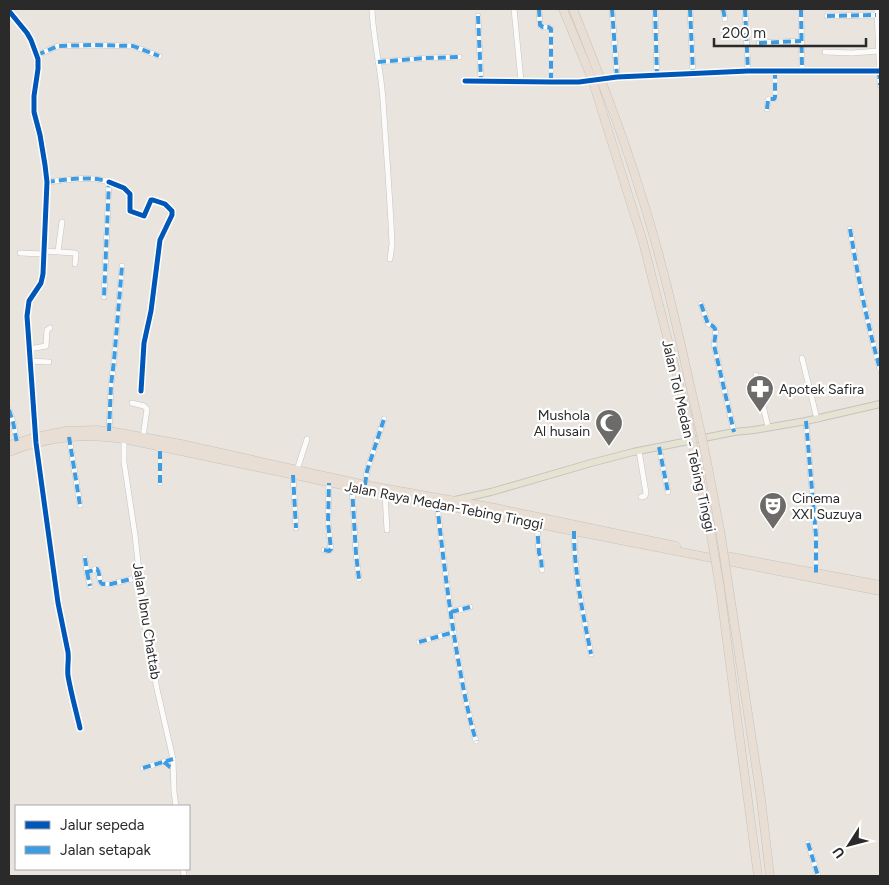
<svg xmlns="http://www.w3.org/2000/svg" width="889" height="885" font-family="Figtree,sans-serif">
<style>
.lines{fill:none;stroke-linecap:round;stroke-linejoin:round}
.minor-tunnel{stroke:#c3c0ba;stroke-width:5;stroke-dasharray:5 2.5;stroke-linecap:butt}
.minor-casing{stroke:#c6c4c5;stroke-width:6}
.major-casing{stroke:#c4c3c0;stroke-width:8}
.highway-casing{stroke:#c4c3c0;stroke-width:9}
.minor{stroke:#fcfbfa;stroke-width:5}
.major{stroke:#e7e3d2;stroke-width:6}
.highway{stroke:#e9ded3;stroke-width:8}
.highway-bridge-casing{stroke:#c4c3c0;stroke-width:9;stroke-linecap:butt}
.highway-bridge{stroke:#e9ded3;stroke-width:8}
.quiet{stroke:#3d9ce1;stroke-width:4;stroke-dasharray:8 4;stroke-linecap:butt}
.cycleway-casing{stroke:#fff;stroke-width:8}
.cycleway{stroke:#0057b8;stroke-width:5}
.labels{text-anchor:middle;stroke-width:4.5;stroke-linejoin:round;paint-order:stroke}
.poi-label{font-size:14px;fill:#2a2a2a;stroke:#fff;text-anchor:start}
.street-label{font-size:14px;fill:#2a2a2a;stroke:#fff}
</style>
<rect width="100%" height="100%" fill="#e9e5de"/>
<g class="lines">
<path class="minor-tunnel" d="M579,82L610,78"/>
<defs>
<g id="minor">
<path d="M372,9C373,39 381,69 383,100C386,148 390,196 392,244L390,259"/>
<path d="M514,9L521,81"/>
<path d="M539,9L540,25L543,27H548L551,29V82"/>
<path d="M612,9L617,77"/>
<path d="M655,9L657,75"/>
<path d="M690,9L693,73"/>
<path d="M723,9L725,19"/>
<path d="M745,9L748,71"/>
<path d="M801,9L802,71"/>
<path d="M877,9L880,85"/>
<path d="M9,11L27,33L31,40L38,59V69L34,96V112L40,135L45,165L47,182L43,274L41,283L29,301L27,316L36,443L58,603L68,652C69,660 67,667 68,676C71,693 76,711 80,728"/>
<path d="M478,16L481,81"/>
<path d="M827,16L876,15"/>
<path d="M759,43L801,41"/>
<path d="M825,52L852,53L878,51"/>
<path d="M37,55L58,46L92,45L133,46L159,56"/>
<path d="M378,62L426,58L459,57"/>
<path d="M610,78L748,71H879"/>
<path d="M465,81L551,82H579"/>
<path d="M767,109L768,100L769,99H774L775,97V71"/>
<path d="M47,182C66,180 90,175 109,182L104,297"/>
<path d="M109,182L124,188L130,194V211L144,216L151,200H153L165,204L172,211V215L160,240L151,311L144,343L141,391"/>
<path d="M850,229C858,277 867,323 880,369"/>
<path d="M43,251L75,253L76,254L75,264"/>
<path d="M58,251L62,222"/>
<path d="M20,253L43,254"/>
<path d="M701,304L708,324C719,326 715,335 714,345L734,432"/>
<path d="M29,349L46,346L47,330L50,328"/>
<path d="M802,358L817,419"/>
<path d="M30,361L49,362"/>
<path d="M756,375L768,427"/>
<path d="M132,403L144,406L147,409L143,437"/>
<path d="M9,410L13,422L17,443"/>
<path d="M806,421L816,536V573"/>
<path d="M109,431L111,385L114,361L122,266"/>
<path d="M124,436V462L135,535L145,625L157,689L173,759L174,792L176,806"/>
<path d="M69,437L80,505"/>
<path d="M659,447L668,492"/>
<path d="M639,451L646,493L645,496L641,497"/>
<path d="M297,470L307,439"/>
<path d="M293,475L296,528"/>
<path d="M160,483V447"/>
<path d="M365,485L367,471L384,419"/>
<path d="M352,487L356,554L359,579"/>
<path d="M385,494L387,530"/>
<path d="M437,504C443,556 449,607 458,659C463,687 468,714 476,741"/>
<path d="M537,524L539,553L541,558L542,570"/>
<path d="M574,531C574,572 583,614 591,654"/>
<path d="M324,550L329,551L331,549L328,523L329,483"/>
<path d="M85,558L87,572L97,569C101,574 98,581 102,584H111L139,577"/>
<path d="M87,572L90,586"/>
<path d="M451,612L470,607"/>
<path d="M419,642L454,632"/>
<path d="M143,768L173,759"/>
<path d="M808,843L818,876"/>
<path d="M183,869L184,876"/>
</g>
<path id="major" d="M455,500L491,492L591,463L633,452L734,432L754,430L806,421L880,404"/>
<g id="highway">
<path d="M563,9L592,79L643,242L688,419"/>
<path d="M573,9C597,69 621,129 640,191C664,265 680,341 697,416"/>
<path d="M9,445L36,437L66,431L96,430L109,431L181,444L365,485L495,508L676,546"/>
<path d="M704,447L720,530"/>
<path d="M694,451L710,529"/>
<path d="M9,452C48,437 83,433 124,439L385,494L880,591"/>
<path d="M726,556L880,585"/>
<path d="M720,588L758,876"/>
<path d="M729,589L761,799L770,876"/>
</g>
</defs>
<use href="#minor" class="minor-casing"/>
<use href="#major" class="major-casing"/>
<use href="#highway" class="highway-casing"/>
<use href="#minor" class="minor"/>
<use href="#major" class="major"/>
<use href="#highway" class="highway"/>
<defs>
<g id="highway-bridge">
<path d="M697,416L704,447"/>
<path d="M688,419L694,451"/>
<path d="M710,529L720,588"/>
<path d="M720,530L729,589"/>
</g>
</defs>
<use href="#highway-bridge" class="highway-bridge-casing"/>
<use href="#highway-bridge" class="highway-bridge"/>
<g class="quiet">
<path d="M539,9L540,25L543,27H548L551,29V82"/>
<path d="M612,9L617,77"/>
<path d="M655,9L657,75"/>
<path d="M690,9L693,73"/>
<path d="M723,9L725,19"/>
<path d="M745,9L748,71"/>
<path d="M801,9L802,71"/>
<path d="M478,16L481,81"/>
<path d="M827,16L876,15"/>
<path d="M759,43L801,41"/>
<path d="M37,55L58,46L92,45L133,46L159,56"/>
<path d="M378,62L426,58L459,57"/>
<path d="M879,71L880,85"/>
<path d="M767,109L768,100L769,99H774L775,97V71"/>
<path d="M47,182C66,180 90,175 109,182L104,297"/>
<path d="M850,229C858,277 867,323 880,369"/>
<path d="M701,304L708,324C719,326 715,335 714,345L734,432"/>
<path d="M9,410L13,422L17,443"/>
<path d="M806,421L816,536V573"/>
<path d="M109,431L111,385L114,361L122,266"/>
<path d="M69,437L80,505"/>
<path d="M659,447L668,492"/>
<path d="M293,475L296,528"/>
<path d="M160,483V447"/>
<path d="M365,485L367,471L384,419"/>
<path d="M352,487L356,554L359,579"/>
<path d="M437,504C443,556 449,607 458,659C463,687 468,714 476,741"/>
<path d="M537,524L539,553L541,558L542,570"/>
<path d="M574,531C574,572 583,614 591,654"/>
<path d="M324,550L329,551L331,549L328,523L329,483"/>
<path d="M85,558L87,572L97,569C101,574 98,581 102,584H111L139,577"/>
<path d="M87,572L90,586"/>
<path d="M451,612L470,607"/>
<path d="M419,642L454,632"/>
<path d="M164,762L170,767L174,768"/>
<path d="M143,768L173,759"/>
<path d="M808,843L818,876"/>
</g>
<defs>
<g id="cycleway">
<path d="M9,11L27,33L31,40L38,59V69L34,96V112L40,135L45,165L47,182L43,274L41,283L29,301L27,316L36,443L58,603L68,652C69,660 67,667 68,676C71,693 76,711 80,728"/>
<path d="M465,81L551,82H579L617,77L748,71H879"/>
<path d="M109,182L124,188L130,194V211L144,216L151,200H153L165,204L172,211V215L160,240L151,311L144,343L141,391"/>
</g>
</defs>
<use href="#cycleway" class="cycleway-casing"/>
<use href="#cycleway" class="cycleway"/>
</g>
<defs>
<symbol id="pharmacy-pin" viewBox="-11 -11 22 30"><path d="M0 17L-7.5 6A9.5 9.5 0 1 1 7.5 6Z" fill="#6d6b69" stroke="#fff"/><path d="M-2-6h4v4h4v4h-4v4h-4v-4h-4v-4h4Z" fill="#fff"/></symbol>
<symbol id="mosque-pin" viewBox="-11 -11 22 30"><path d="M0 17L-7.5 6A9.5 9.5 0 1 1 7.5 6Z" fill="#6d6b69" stroke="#fff"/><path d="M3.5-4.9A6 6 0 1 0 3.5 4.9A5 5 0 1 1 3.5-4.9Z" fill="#fff"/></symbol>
<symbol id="theatre-pin" viewBox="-11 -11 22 30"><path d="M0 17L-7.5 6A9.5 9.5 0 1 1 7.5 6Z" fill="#6d6b69" stroke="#fff"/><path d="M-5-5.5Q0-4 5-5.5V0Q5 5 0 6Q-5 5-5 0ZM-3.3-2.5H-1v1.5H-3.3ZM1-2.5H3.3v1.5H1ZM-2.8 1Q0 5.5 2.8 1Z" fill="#fff"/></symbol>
</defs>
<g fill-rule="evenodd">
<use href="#pharmacy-pin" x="744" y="373" width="32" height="43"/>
<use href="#mosque-pin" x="593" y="407" width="32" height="43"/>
<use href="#theatre-pin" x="757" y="490" width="32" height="43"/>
</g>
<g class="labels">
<g class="poi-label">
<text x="779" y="394">Apotek Safira</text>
<text x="590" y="420" text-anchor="end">Mushola<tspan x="590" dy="16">Al husain</tspan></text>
<text x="792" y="503">Cinema<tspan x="792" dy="16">XXI Suzuya</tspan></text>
</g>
<g class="street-label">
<text transform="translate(689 436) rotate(77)" y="5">Jalan Tol Medan - Tebing Tinggi</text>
<text transform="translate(444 505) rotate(11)" y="5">Jalan Raya Medan-Tebing Tinggi</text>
<text transform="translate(147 621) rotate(81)" y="5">Jalan Ibnu Chattab</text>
</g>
</g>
<rect width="889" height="885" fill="none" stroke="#2a2a2a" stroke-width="20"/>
<rect x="15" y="805" width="175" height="65" fill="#ffffff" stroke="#aaaaaa"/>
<rect x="25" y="821" width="25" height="8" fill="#0057b8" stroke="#aaaaaa"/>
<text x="60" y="830" font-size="15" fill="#2a2a2a">Jalur sepeda</text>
<rect x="25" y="846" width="25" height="8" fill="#3d9ce1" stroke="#aaaaaa"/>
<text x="60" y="855" font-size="15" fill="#2a2a2a">Jalan setapak</text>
<g transform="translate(849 845) rotate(234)" stroke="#ffffff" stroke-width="4" paint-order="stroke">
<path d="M0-4L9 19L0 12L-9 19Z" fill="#2a2a2a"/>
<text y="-8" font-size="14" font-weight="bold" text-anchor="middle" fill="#2a2a2a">U</text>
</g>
<path d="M714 38v8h152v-8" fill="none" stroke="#2a2a2a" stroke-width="2.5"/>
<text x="722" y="38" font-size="15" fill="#2a2a2a" stroke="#ffffff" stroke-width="4" paint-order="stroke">200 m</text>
</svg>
